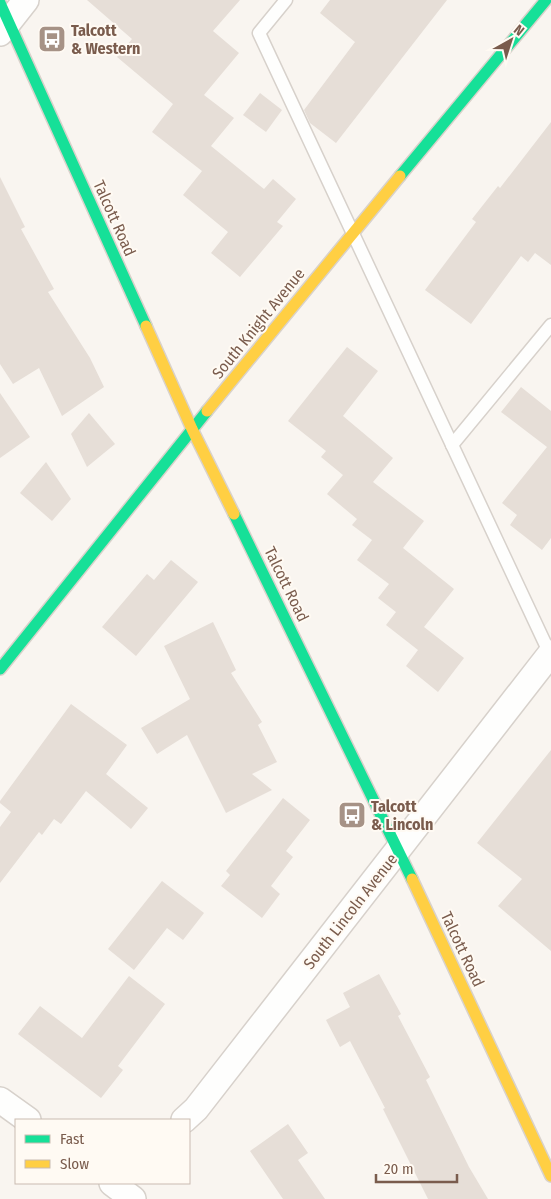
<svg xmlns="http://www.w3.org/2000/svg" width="551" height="1199" font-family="'Fira Sans Condensed',sans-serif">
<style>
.building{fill:#e6ded7}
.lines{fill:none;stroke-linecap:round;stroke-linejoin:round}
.lane-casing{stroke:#d7d1cb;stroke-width:15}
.street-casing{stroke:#d7d1cb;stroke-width:28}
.fast-casing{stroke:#d9d2cb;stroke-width:14}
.slow-casing{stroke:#d9d2cb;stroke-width:14}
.lane{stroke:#fefefd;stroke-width:12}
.street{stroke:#fefefd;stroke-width:25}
.fast{stroke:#16e098;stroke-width:11}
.slow{stroke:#ffcf43;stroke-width:11}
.labels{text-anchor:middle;stroke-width:4;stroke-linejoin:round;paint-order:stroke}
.poi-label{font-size:16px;font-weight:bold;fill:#7a5c4d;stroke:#fffaf3;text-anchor:start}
.street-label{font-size:16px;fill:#7a5c4d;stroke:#fffaf3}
</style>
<rect width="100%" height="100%" fill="#f9f5f0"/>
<g class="building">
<path d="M87,0H240L213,31L239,53L204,95L234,118L211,146L264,189L273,179L296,199L277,222L283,226L240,277L211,253L228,232L183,195L202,171L152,132L173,104L117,57L132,39Z"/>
<path d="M330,0H447L336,143L310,123L304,110L355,42L320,13Z"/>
<path d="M260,93L282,110L266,132L243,115Z"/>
<path d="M551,122V265L535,253L528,262L521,256L471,324L425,290L476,222L472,219L498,186L500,188Z"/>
<path d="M0,177L25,227L21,229L54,289L48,292L90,358L104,387L62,416L39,368L13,384L0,364Z"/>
<path d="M347,347L378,371L343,416L393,458L373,482L424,521L403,548L454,589L424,627L464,658L438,692L406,666L418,650L386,625L396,612L378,598L389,584L357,560L372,540L352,525L357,519L327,494L343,475L321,457L326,451L288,421Z"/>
<path d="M521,387L551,411V538L542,550L510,525L517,515L502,503L547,447L501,412Z"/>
<path d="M0,393L30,437L0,458Z"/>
<path d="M89,413L115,444L87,467L71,434Z"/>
<path d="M46,462L71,499L52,521L20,493Z"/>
<path d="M171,560L198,582L136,656L102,627L147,574L154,580Z"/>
<path d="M213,622L236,670L231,673L262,722L258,725L277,762L252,774L272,790L226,813L187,735L157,754L141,728L190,699L164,646Z"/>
<path d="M71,704L127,745L106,774L148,808L131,829L86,791L61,824L54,819L42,835L39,832L0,883V827L11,812L0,803V801Z"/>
<path d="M551,750V951L498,906L522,879L477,843Z"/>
<path d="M283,798L310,820L286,851L293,857L271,886L280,894L262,918L221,886L230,875L226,871Z"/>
<path d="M162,881L204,913L183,940L167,928L134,970L108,949Z"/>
<path d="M379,974L401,1014L398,1016L430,1077L426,1080L469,1167L488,1199H428L383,1109L385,1108L350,1041L340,1047L326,1020L350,1007L343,993Z"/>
<path d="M129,976L165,1004L118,1066L123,1070L101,1098L18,1034L40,1006L82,1038Z"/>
<path d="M288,1124L308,1153L298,1160L325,1199H283L250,1151Z"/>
</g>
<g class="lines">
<defs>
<g id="lane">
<path d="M286,0L259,33L550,654"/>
<path d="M452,445L551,325"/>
</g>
<g id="street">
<path d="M0,33L26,0"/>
<path d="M0,1100L28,1120"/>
<path d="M184,1120L196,1109L551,653"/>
<path d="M112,1183L133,1199"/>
</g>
<g id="fast">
<path d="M0,3L146,326"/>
<path d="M400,176L546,0"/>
<path d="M234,514L412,879"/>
<path d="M0,669L207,411"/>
</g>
<g id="slow">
<path d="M146,326L192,429L234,514"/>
<path d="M207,411L400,176"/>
<path d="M412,879L551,1176"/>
</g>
</defs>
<use href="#lane" class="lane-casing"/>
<use href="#street" class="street-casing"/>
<use href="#fast" class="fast-casing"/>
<use href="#slow" class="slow-casing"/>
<use href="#lane" class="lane"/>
<use href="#street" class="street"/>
<use href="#fast" class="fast"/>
<use href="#slow" class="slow"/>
</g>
<defs>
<symbol id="bus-square" viewBox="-11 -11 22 22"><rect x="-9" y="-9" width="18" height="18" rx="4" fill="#a69286" stroke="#fffaf3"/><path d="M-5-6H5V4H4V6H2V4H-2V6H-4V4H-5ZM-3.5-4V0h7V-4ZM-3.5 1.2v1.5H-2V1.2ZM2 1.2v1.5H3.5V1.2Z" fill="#fff"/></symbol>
</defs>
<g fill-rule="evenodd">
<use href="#bus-square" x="36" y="23" width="32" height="32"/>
<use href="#bus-square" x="336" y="799" width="32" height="32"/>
</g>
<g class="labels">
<g class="poi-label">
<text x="71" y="36">Talcott<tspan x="71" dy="18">&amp; Western</tspan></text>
<text x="371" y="812">Talcott<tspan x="371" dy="18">&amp; Lincoln</tspan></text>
</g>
<g class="street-label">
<text transform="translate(115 218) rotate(66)" y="6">Talcott Road</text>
<text transform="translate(258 323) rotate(-51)" y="6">South Knight Avenue</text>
<text transform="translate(287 584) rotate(64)" y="6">Talcott Road</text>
<text transform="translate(350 911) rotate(-52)" y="6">South Lincoln Avenue</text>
<text transform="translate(463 949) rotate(65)" y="6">Talcott Road</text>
</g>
</g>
<rect x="15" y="1119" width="175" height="65" fill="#fffaf3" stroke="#cabbb1"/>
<rect x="25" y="1135" width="25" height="8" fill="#16e098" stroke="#cabbb1"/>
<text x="60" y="1144" font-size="15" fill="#7a5c4d">Fast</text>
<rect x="25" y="1160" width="25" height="8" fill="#ffcf43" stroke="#cabbb1"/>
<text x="60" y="1169" font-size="15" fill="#7a5c4d">Slow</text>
<g transform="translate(511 40) rotate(39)" stroke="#fffaf3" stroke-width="4" paint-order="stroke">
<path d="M0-4L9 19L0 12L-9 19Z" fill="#7a5c4d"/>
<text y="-8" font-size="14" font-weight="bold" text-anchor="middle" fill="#7a5c4d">N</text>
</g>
<path d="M376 1174v8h81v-8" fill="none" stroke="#7a5c4d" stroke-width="2.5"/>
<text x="384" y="1174" font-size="15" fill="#7a5c4d" stroke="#fffaf3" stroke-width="4" paint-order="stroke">20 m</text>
</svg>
